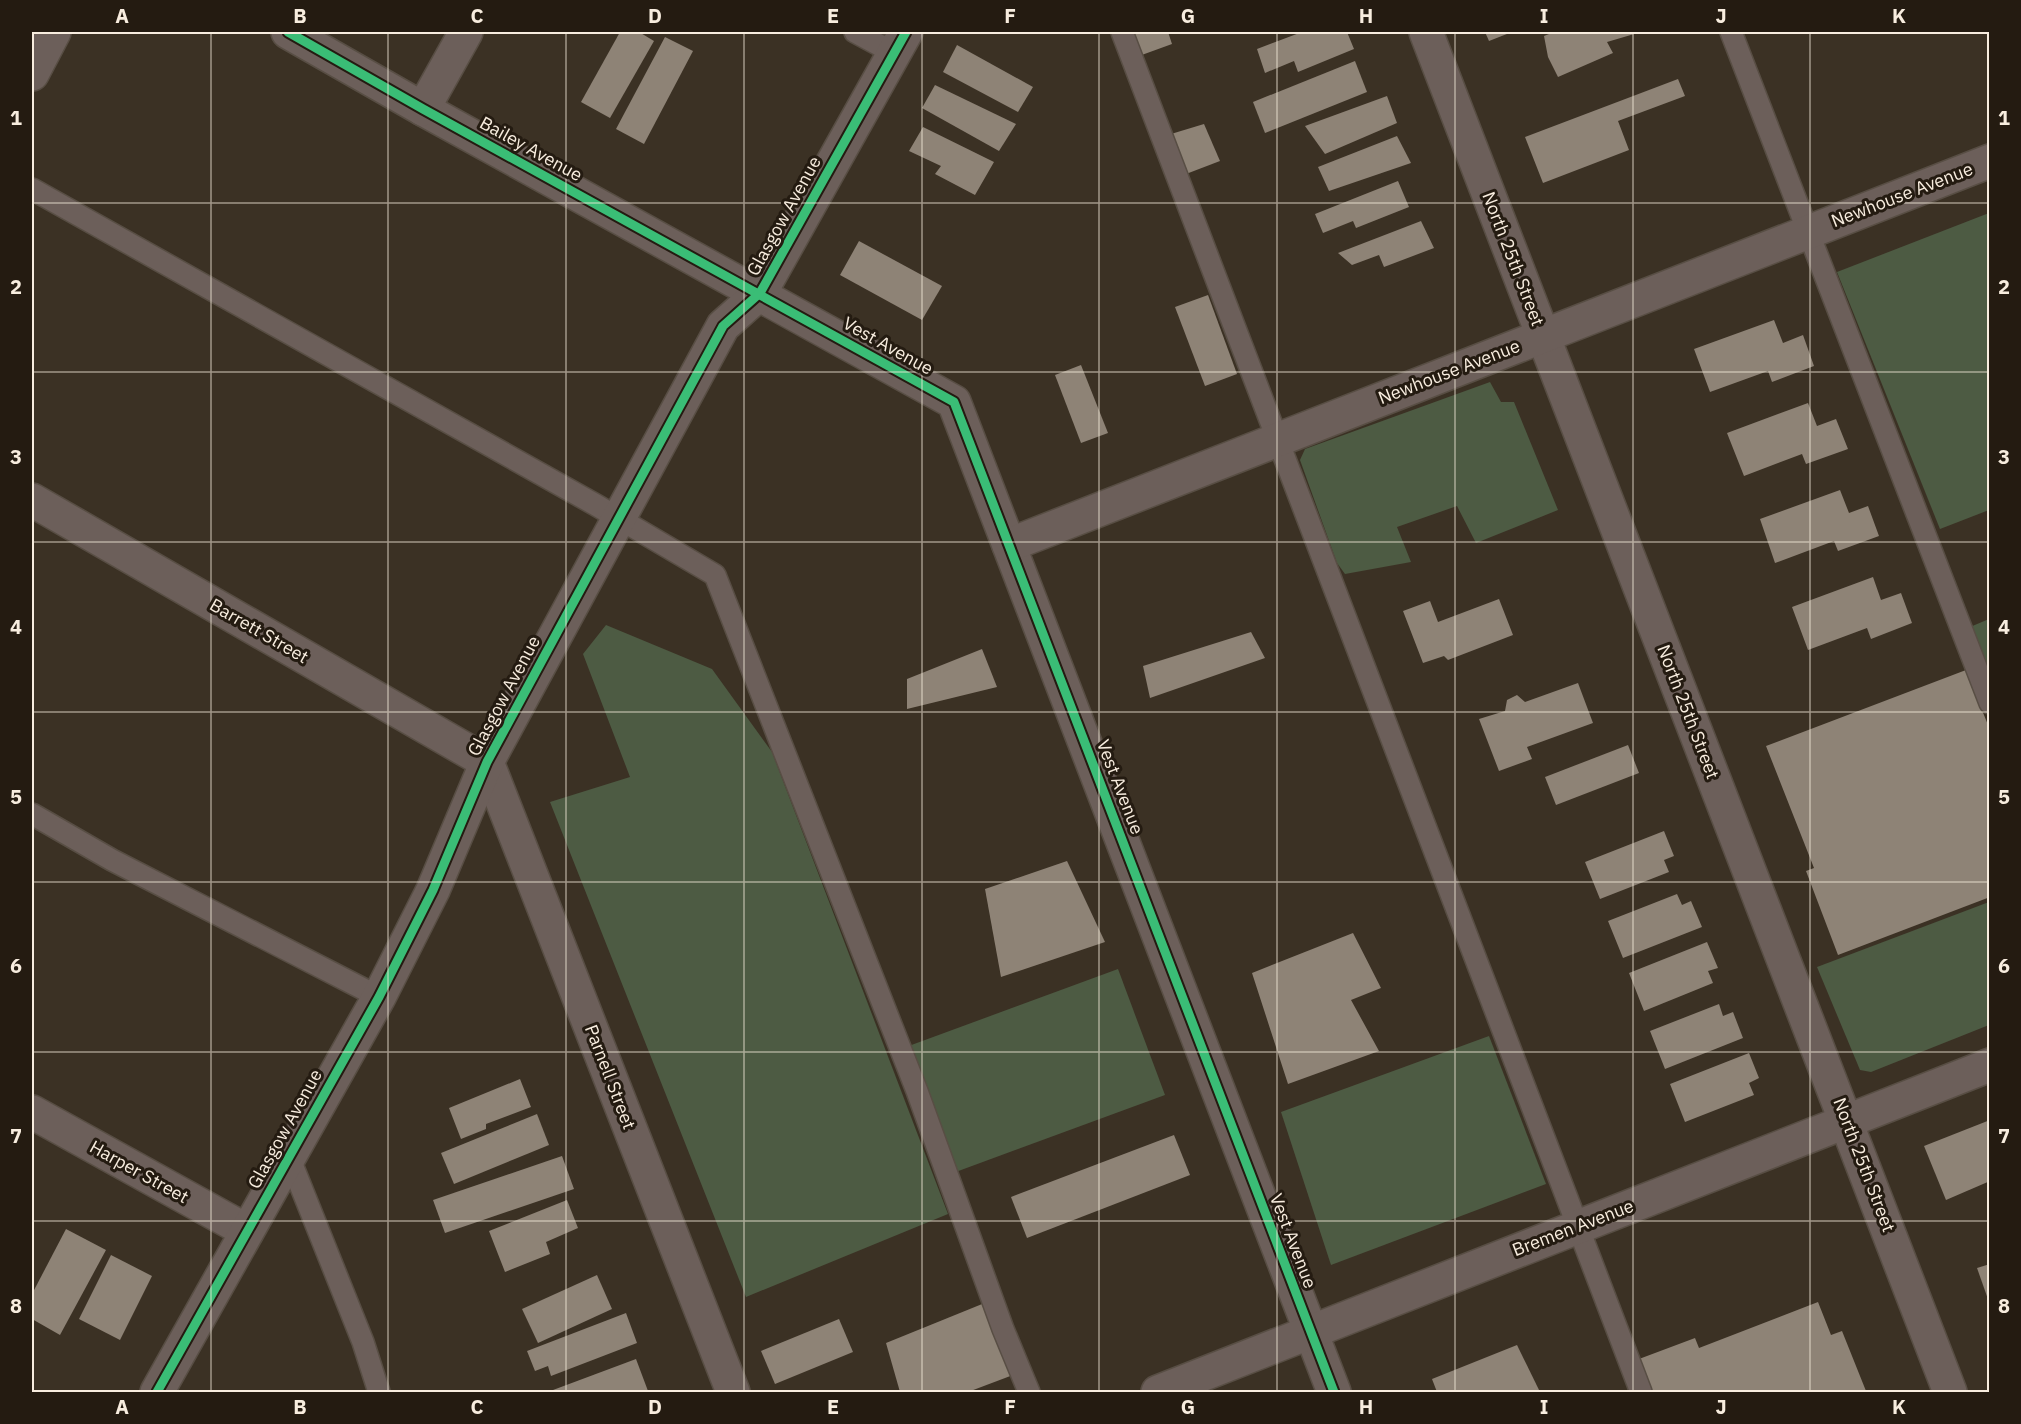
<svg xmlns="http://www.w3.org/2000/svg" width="2021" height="1424" font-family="'IBM Plex Sans',sans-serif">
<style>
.green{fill:#4d5b43}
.building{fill:#8e8376}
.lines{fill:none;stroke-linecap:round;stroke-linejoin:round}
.service-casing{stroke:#584e44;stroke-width:24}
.minor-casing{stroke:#584e44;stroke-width:36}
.service{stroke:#6c5f5a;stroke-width:21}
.minor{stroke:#6c5f5a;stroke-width:33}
.cycleway-casing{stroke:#241b11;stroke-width:13}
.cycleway{stroke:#3abd76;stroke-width:9}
.grid{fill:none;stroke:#f8eddf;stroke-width:1.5;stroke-opacity:0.55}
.labels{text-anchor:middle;stroke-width:6;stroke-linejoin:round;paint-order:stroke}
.street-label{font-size:18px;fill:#f8eddf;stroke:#241b11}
.neatline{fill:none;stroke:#f8eddf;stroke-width:2}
.grid-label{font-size:20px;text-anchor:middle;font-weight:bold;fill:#f8eddf}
</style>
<rect width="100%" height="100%" fill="#3b3124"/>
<g class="green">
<path d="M1989,213V510L1940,529L1837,272Z"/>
<path d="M1490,382L1501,402H1514L1558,510L1476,543L1457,506L1397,527L1411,562L1345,574L1337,563L1300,460L1305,449Z"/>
<path d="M1989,619V674L1970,627Z"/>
<path d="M606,625L712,669L772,752L948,1214L746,1297L550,802L630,777L583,654Z"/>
<path d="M1989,902V1025L1871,1072L1860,1070L1817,967Z"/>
<path d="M1118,969L1165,1095L953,1173L906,1047Z"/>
<path d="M1489,1036L1546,1184L1331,1265L1281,1112Z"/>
</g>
<g class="building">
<path d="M620,32H639L654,41L610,118L581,102Z"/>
<path d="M1130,32H1168L1172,44L1139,56Z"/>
<path d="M1302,32H1347L1354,49L1298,72L1294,61L1265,73L1257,49Z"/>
<path d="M1485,32H1512L1489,41Z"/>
<path d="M1554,32H1641L1607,42L1613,53L1558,77L1548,57L1544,36Z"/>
<path d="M665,37L693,51L644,144L616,129Z"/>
<path d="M957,45L1033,87L1018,112L943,72Z"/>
<path d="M1355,61L1367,92L1265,133L1253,102Z"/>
<path d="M1678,79L1685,96L1618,121L1629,150L1543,183L1525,137Z"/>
<path d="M935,85L1016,124L999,151L922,108Z"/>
<path d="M1387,96L1397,123L1325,154L1305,126Z"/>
<path d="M1204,124L1220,161L1186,174L1171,134Z"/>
<path d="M923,127L994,162L975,195L935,174L941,166L909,151Z"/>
<path d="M1397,136L1411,163L1329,191L1318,167Z"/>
<path d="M1398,181L1409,207L1356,228L1353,221L1323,233L1315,214Z"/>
<path d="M1421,221L1434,248L1384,267L1379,255L1352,265L1338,253Z"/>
<path d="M859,241L942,286L922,320L840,275Z"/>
<path d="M1208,295L1237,374L1205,386L1175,307Z"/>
<path d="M1774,320L1783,343L1803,335L1814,366L1772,382L1768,371L1710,392L1694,349Z"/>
<path d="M1081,365L1108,433L1081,443L1055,375Z"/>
<path d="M1808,403L1817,426L1836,419L1848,449L1806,464L1802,454L1744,476L1727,433Z"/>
<path d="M1840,490L1849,513L1868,506L1879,536L1838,551L1834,541L1775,563L1760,519Z"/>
<path d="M1873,577L1881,600L1901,593L1912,623L1871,639L1867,628L1808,650L1792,607Z"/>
<path d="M1499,599L1513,635L1448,660L1444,656L1423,663L1403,611L1430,601L1438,622Z"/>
<path d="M1251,632L1265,658L1150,698L1143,666Z"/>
<path d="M982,649L997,687L907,709V679Z"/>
<path d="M1966,670L1990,730V897L1838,955L1806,871L1814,868L1766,746Z"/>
<path d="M1578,683L1593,723L1527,747L1532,759L1499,771L1479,719L1505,711L1507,700L1517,695L1525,702Z"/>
<path d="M1628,745L1639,773L1556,805L1545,777Z"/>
<path d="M1664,831L1674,856L1664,860L1669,872L1600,899L1585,862Z"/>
<path d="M1067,861L1105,942L1001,977L985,889Z"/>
<path d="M1677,894L1682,905L1691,901L1702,927L1623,958L1608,921Z"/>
<path d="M1353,933L1381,988L1351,1000L1379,1051L1288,1084L1252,973Z"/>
<path d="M1707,942L1718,968L1708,971L1713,983L1644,1011L1629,973Z"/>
<path d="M1719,1004L1723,1016L1733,1012L1743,1038L1665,1069L1650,1031Z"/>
<path d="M1749,1053L1759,1078L1749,1083L1754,1095L1685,1122L1670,1084Z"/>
<path d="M520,1079L531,1107L486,1124V1129L461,1139L449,1108Z"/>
<path d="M537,1114L549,1145L454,1184L441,1153Z"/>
<path d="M1990,1120V1181L1946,1200L1924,1146Z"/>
<path d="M1174,1135L1190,1175L1027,1238L1011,1197Z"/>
<path d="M562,1156L574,1189L445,1233L433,1200Z"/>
<path d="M567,1200L578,1228L546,1242L550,1254L505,1272L489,1231Z"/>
<path d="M66,1229L106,1250L60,1335L32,1319V1294Z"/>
<path d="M111,1255L152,1276L120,1340L79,1319Z"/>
<path d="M1990,1264V1301L1989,1302L1977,1268Z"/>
<path d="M597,1275L612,1309L538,1343L522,1309Z"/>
<path d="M992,1300L1013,1375L968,1392H900L886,1343Z"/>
<path d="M1818,1302L1831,1335L1842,1331L1866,1391L1652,1392L1639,1359L1695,1338L1699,1348Z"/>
<path d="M626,1313L637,1343L551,1376L548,1366L535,1371L527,1351Z"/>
<path d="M839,1319L853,1352L775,1384L761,1351Z"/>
<path d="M1517,1345L1540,1392H1437L1432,1379Z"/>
<path d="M636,1359L648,1391L554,1392L553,1390Z"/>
</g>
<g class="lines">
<defs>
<g id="service">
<path d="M855,32L894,53"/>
<path d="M1122,32L1641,1392"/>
<path d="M1731,32L1990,703"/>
<path d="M32,189L596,505L715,575L917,1091L1003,1329L1029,1392"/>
<path d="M32,814L112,860L379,997"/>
<path d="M289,1157L363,1342L379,1392"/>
</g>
<g id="minor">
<path d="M288,32L423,109L954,402L1334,1392"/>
<path d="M1426,32L1950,1392"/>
<path d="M32,74L54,32"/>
<path d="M423,109L466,32"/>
<path d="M32,500L487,762"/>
<path d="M1009,545L1990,161"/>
<path d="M487,762L733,1392"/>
<path d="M32,1112L247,1231"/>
<path d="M157,1392L379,997L433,890L487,762L723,326L760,293L906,32"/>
<path d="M1158,1392L1990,1065"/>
</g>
</defs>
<use href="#service" class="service-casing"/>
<use href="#minor" class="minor-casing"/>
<use href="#service" class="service"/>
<use href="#minor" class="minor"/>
<defs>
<g id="cycleway">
<path d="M288,32L423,109L954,402L1334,1392"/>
<path d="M157,1392L379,997L433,890L487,762L723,326L760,293L906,32"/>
</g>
</defs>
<use href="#cycleway" class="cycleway-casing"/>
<use href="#cycleway" class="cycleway"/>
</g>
<path class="grid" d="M211,32V1392M388,32V1392M566,32V1392M744,32V1392M922,32V1392M1099,32V1392M1277,32V1392M1455,32V1392M1633,32V1392M1810,32V1392M32,203H1990M32,372H1990M32,542H1990M32,712H1990M32,882H1990M32,1052H1990M32,1221H1990"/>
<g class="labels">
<g class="street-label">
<text transform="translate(531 149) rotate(29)" y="6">Bailey Avenue</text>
<text transform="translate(1902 195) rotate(-21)" y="6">Newhouse Avenue</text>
<text transform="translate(784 216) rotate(-61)" y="6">Glasgow Avenue</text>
<text transform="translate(1513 259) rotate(69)" y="6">North 25th Street</text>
<text transform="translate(888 346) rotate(29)" y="6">Vest Avenue</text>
<text transform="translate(1449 372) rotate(-21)" y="6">Newhouse Avenue</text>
<text transform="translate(259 631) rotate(30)" y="6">Barrett Street</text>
<text transform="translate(504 696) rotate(-62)" y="6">Glasgow Avenue</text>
<text transform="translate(1688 712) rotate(69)" y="6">North 25th Street</text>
<text transform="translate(1120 787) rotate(69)" y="6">Vest Avenue</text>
<text transform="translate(610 1077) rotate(69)" y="6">Parnell Street</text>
<text transform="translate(285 1129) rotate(-61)" y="6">Glasgow Avenue</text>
<text transform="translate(1864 1165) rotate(69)" y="6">North 25th Street</text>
<text transform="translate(139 1172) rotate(29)" y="6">Harper Street</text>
<text transform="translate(1573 1228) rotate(-21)" y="6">Bremen Avenue</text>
<text transform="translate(1293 1241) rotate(69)" y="6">Vest Avenue</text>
</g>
</g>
<rect width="2021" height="1424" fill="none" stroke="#241b11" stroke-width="66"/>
<rect x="33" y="33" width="1955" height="1358" class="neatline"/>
<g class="grid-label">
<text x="122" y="23">A</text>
<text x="300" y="23">B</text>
<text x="477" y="23">C</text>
<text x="655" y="23">D</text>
<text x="833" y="23">E</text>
<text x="1010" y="23">F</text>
<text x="1188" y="23">G</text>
<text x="1366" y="23">H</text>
<text x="1544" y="23">I</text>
<text x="1721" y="23">J</text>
<text x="1899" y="23">K</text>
<text x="16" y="125">1</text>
<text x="2004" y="125">1</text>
<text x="16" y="294">2</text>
<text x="2004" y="294">2</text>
<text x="16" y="464">3</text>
<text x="2004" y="464">3</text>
<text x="16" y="634">4</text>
<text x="2004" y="634">4</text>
<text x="16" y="804">5</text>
<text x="2004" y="804">5</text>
<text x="16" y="973">6</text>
<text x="2004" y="973">6</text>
<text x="16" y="1143">7</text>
<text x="2004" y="1143">7</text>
<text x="16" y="1313">8</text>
<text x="2004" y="1313">8</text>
<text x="122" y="1414">A</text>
<text x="300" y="1414">B</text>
<text x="477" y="1414">C</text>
<text x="655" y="1414">D</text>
<text x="833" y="1414">E</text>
<text x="1010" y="1414">F</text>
<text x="1188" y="1414">G</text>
<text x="1366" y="1414">H</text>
<text x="1544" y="1414">I</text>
<text x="1721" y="1414">J</text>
<text x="1899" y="1414">K</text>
</g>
</svg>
